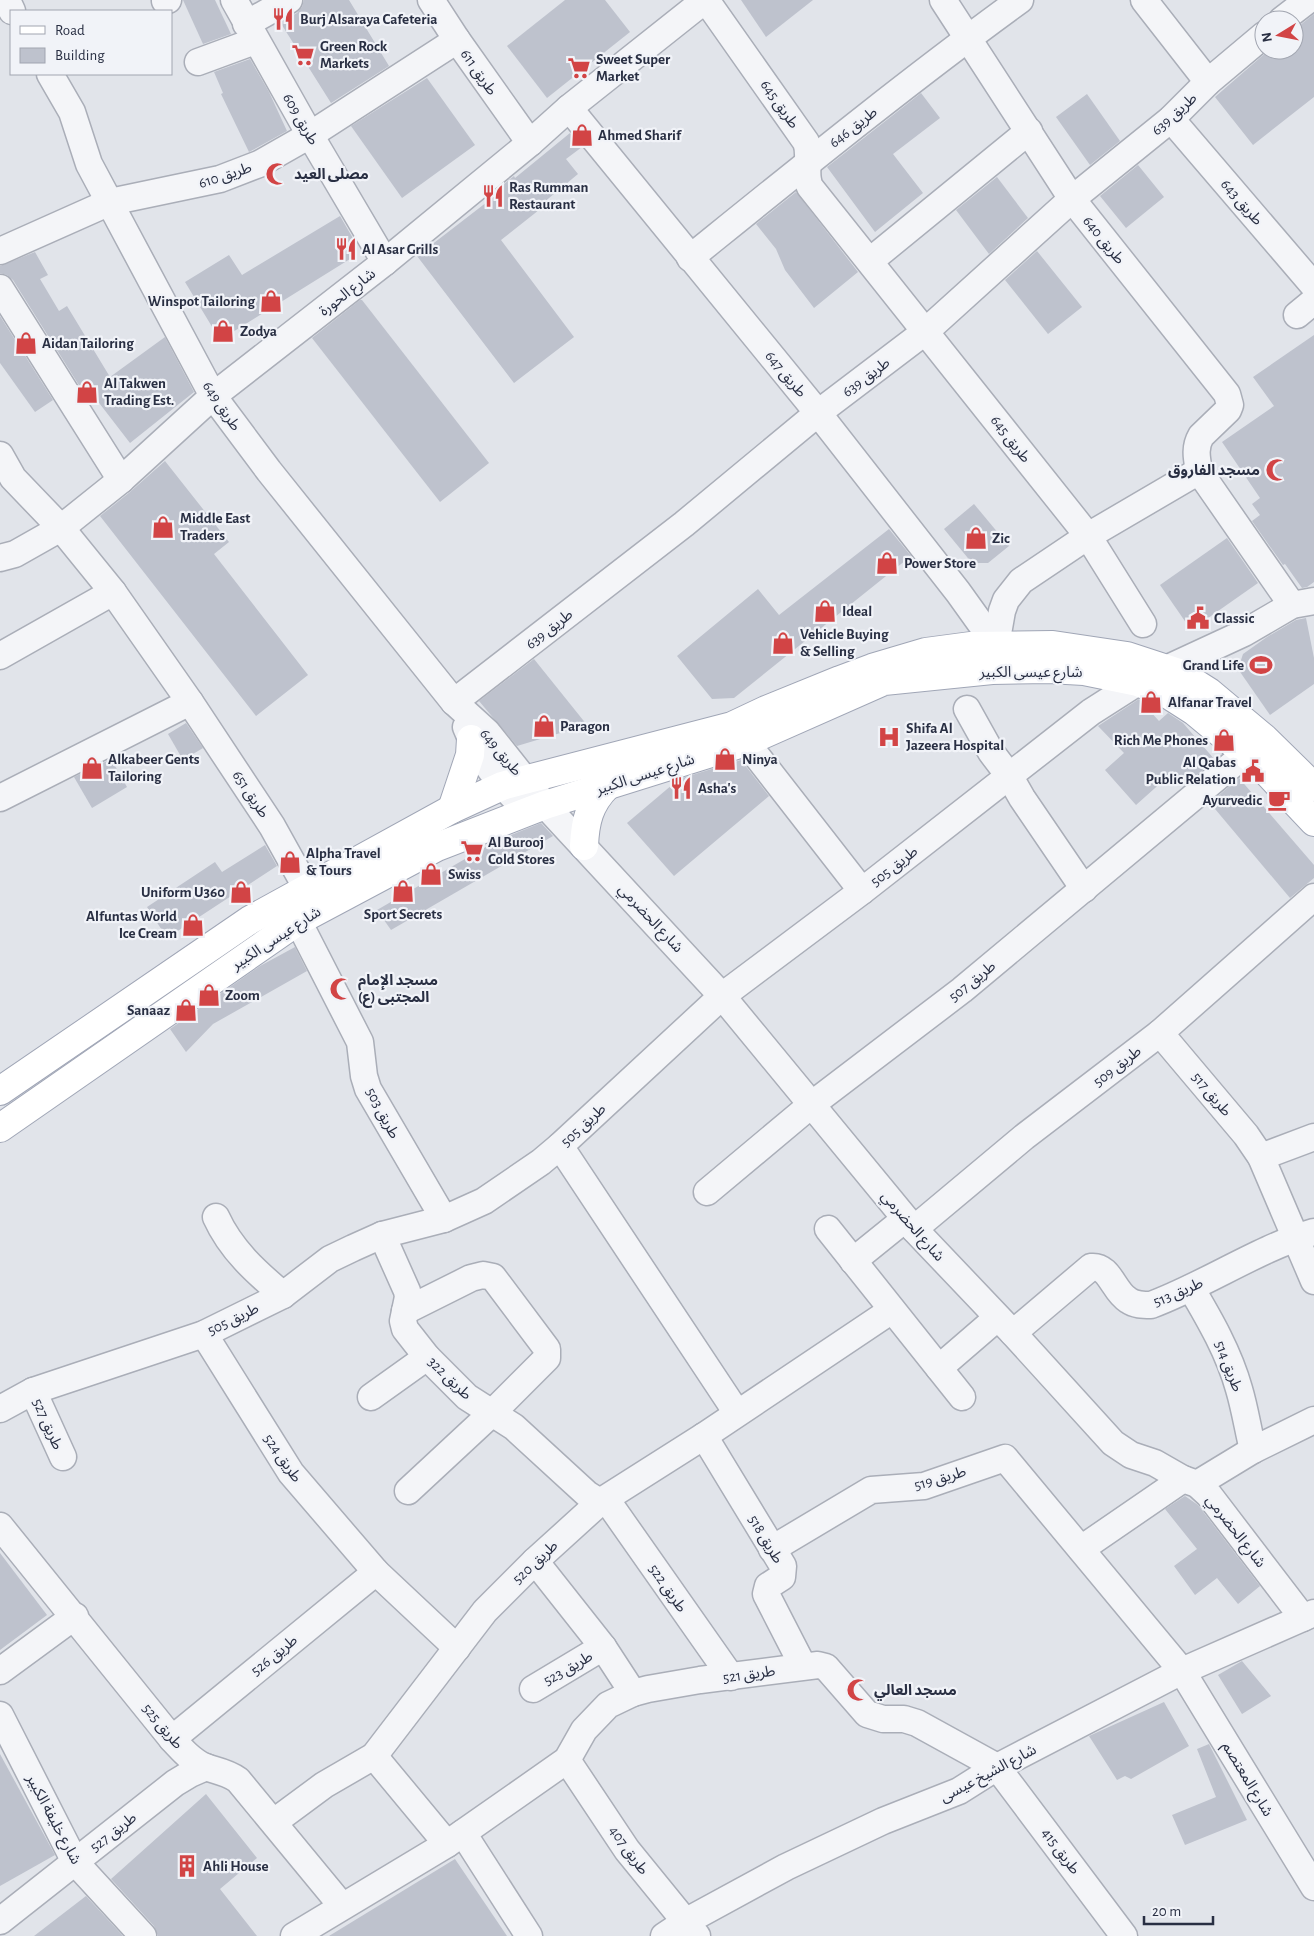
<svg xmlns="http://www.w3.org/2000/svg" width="1314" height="1936" font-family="'Alegreya Sans','Noto Sans Arabic',sans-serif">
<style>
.building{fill:#bec2cd}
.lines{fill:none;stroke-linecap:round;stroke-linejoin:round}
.minor-casing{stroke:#aaaeb8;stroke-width:29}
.major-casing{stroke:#a0a6b6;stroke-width:30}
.minor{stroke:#f4f5f8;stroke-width:26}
.major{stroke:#fff;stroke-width:28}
.labels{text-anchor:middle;stroke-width:4.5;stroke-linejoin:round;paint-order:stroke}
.poi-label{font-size:15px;font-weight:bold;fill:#292f43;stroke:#f1f3f8;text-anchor:start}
.street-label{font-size:15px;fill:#292f43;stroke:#f1f3f8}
</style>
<rect width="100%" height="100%" fill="#e1e4ea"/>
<g class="building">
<path d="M183,0H215L231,34L203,44Z"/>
<path d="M304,0H349L389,66L331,103L280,22L297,13L302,7Z"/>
<path d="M565,0H605L630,32L547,98L507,46Z"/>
<path d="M741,0H813L766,37Z"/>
<path d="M1314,14V97L1253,145L1215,97L1269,50H1294V30Z"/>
<path d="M250,59L269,92L287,131L249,152L221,94L223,93L214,72Z"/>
<path d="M427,78L475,145L402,198L351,126Z"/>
<path d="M921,93L940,118L893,154L923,193L875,232L827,167Z"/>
<path d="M1087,94L1120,141L1090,165L1056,117Z"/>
<path d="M570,133L582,147L566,159L578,174L537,208L539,210L501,240L574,337L514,383L417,256L487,202L485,199L514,176L515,178Z"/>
<path d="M1138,165L1164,197L1126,228L1100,196Z"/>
<path d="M997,177L1028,218L989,254L956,210Z"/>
<path d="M796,192L858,272L814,308L785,270L776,249L756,224Z"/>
<path d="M340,216L354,240L350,259L220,340L185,282L229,255L242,275Z"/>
<path d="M1037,251L1082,307L1048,334L1005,280Z"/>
<path d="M35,252L48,275L40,279L59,311L67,306L110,377L165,337L194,392L130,443L93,395L87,398L13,280L7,275L0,273V266Z"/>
<path d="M360,300H362L489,463L440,502L312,338Z"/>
<path d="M0,316L53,400L35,412L0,363Z"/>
<path d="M1314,335V582L1307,587L1302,588L1285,564L1283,565L1252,521L1260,515L1252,504L1260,498L1222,442L1274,406L1253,377Z"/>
<path d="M165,461L229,542L214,554L308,675L256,716L100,516L130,492Z"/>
<path d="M974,504L1009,546L988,563H972L944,529Z"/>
<path d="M889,529L911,556L734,698L712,699L677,656L758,589L779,615Z"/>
<path d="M1227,538L1258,583L1191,630L1160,585Z"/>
<path d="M1306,618L1314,658V684L1270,715L1238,669L1243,654L1267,637L1296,620Z"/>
<path d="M534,659L587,725L517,746L479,701Z"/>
<path d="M1139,699L1159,721L1168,713L1183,723L1215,760L1185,785L1173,772L1136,805L1105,770L1124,753L1098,726Z"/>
<path d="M186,723L203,748L183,760L168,734Z"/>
<path d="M111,759L127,787L92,808L74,777Z"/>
<path d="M741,760L769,796L674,876L627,823L679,779Z"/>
<path d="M1239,778L1314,865V878L1290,898L1210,803Z"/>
<path d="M541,823L553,836L391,930L377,910L496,841Z"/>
<path d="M265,845L277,866L167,938L147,907L215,862L222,872Z"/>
<path d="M295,947L307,971L213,1024L186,1052L170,1029L260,966Z"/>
<path d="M1185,1496L1198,1505L1260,1586L1238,1604L1217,1578L1195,1595L1174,1566L1197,1549L1165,1509Z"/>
<path d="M0,1553L47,1615L0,1650Z"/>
<path d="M1242,1661L1271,1696L1242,1714L1218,1675Z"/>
<path d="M1164,1702L1189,1746L1131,1779L1125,1776L1117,1780L1089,1736Z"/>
<path d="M1209,1744L1247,1820L1185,1845L1172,1815L1216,1797L1197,1749Z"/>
<path d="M0,1754L55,1855L0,1886Z"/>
<path d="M206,1794L257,1858L220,1889L257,1936H158L154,1926L111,1879Z"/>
<path d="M455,1859L507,1936H329Z"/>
<path d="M86,1896L123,1936H34Z"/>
</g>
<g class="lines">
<defs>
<g id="minor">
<path d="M7,0L12,11"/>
<path d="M234,0L310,135L385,262"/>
<path d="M431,0L457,40L530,143"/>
<path d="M706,0L806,142C812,157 803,172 810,187L1088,536L1143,624"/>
<path d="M943,0L1072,199L1227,394L1230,405L1228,410L1201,436C1194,448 1197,459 1199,471L1292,605"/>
<path d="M1144,0L1208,82"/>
<path d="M165,1L168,0"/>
<path d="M1282,20L1308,0"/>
<path d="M246,24L289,0"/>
<path d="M198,62L255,41"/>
<path d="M50,74L72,112L89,164L213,396L269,471L454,702L487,732L545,805L722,996L914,1229L1013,1333L1113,1443L1131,1455L1155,1463L1183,1479L1197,1484L1209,1495L1303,1618"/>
<path d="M569,108L818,413L958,592L996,645"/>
<path d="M1171,119L1314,286"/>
<path d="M0,251L110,202L220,179L259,164L310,135L457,40"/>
<path d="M690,258C799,170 907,82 1020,0"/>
<path d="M870,261L1029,131"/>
<path d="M0,288L121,480"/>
<path d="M1297,315L1314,301"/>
<path d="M0,455L13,478L61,528L113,592L190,702L272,826L307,889"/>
<path d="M0,558L15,554L61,528L121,480L213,396L385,262L530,143L569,108L705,0"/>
<path d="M996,645L1002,611L1006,600L1021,581L1088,536L1199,471"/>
<path d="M0,656L113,592"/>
<path d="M454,702L684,524L818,413L926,331L1072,199L1171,119L1208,82L1264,35"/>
<path d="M967,709L991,752L1010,777L1022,798L1084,889"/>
<path d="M739,723L746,742L862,891"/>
<path d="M466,727C479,760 503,787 527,811"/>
<path d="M0,798L190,702"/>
<path d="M298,921L360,1042L364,1076L368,1089L444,1219"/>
<path d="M1160,1033L1246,1135L1261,1157L1314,1281"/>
<path d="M560,1146L737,1413"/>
<path d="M1261,1157L1314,1137"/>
<path d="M707,1192L811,1105L962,990L1233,764"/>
<path d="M216,1217C231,1250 256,1272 283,1295"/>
<path d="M828,1229L962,1397"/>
<path d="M914,1229L1024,1137L1160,1033L1314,897"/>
<path d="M382,1235L407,1291L408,1297L403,1321L405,1329L427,1357L467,1397L514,1427L587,1494L600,1502"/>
<path d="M853,1261L905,1219"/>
<path d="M1191,1288C1210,1320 1229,1353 1239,1389C1245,1409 1248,1430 1253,1450"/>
<path d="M405,1311L471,1278L483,1275L493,1277L547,1349V1358L492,1413L408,1491"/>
<path d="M1013,1333L1091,1267C1110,1265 1113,1291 1128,1300C1135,1305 1143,1305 1151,1305C1207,1284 1257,1249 1314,1232"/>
<path d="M204,1334L291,1473L376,1572L457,1648"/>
<path d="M939,1368L997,1318"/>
<path d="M33,1391L63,1457"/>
<path d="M371,1397L427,1357"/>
<path d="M0,1409L33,1391L204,1334L283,1295L330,1259L353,1248L382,1235L444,1219L484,1201L541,1162L560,1146L722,996L862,891L1091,712L1138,682L1244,633L1292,605L1314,601"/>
<path d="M704,1436L783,1566L782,1577L768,1586L766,1594L803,1666"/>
<path d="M1197,1484L1253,1450L1314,1420"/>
<path d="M606,1499L731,1677"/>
<path d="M0,1526L172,1739C182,1750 192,1761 205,1767C217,1771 227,1772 238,1780L342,1906"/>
<path d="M772,1549L871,1490L924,1486L1005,1458L1182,1671L1314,1887"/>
<path d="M1081,1549L1183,1479"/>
<path d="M535,1561L603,1647L633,1693"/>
<path d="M0,1671L75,1616"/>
<path d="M533,1689L603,1647"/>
<path d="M0,1715L75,1862L143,1936"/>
<path d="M172,1739L376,1572"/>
<path d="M374,1756L447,1844"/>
<path d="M567,1760L627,1850L697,1936"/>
<path d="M274,1822L324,1785L374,1756L485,1611L535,1561L600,1502L704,1436L892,1310"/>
<path d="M463,1833L529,1936"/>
<path d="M0,1921L175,1783L190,1774L206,1767"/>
<path d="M294,1936L447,1844L567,1760L584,1730L608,1705L633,1693L648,1689L700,1680L818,1665L826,1667L867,1714L883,1719H904L917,1723L997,1767L1124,1936"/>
<path d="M664,1936L685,1922L786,1867L883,1821L959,1791L997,1767L1182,1671L1314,1613"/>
</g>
<g id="major">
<path d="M452,809L470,755L471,739"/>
<path d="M584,846C585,822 589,804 607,786"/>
<path d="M0,1091L250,920L452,809L502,786L524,780L732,726L766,710L840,680L872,668L926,652L971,646L1053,645L1127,656L1179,673L1209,692L1264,738L1314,787"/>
<path d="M0,1128L298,921L437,847L545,805L746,742L884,681L992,670L1049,669L1084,671L1138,682L1169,695L1194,711L1263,768L1314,822"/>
</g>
</defs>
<use href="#minor" class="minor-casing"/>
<use href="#major" class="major-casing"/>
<use href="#minor" class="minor"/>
<use href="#major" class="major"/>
</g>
<defs>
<symbol id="restaurant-bare" viewBox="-9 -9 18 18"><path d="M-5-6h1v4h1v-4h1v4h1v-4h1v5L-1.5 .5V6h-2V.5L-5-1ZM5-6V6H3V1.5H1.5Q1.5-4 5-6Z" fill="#d24445" stroke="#f1f3f8" stroke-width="2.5" paint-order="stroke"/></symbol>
<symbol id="supermarket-bare" viewBox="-9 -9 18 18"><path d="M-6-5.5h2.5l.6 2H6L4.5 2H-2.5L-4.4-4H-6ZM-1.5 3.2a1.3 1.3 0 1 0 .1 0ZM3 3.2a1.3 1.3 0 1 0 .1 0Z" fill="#d24445" stroke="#f1f3f8" stroke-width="2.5" paint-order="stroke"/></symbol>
<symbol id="shop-bare" viewBox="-9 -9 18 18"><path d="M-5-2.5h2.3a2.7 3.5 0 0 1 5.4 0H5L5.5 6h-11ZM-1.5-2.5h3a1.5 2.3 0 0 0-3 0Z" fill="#d24445" stroke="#f1f3f8" stroke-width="2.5" paint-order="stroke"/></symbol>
<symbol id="mosque-bare" viewBox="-9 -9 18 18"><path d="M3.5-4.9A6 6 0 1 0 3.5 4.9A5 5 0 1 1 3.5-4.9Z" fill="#d24445" stroke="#f1f3f8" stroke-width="2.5" paint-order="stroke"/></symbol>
<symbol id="civic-bare" viewBox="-9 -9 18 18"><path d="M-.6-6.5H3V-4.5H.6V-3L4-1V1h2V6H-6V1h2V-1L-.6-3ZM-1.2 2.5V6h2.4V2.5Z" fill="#d24445" stroke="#f1f3f8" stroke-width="2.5" paint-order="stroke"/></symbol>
<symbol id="stadium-bare" viewBox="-9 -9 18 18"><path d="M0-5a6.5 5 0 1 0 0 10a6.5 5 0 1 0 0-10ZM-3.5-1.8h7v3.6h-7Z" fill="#d24445" stroke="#f1f3f8" stroke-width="2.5" paint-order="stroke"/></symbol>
<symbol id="hospital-bare" viewBox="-9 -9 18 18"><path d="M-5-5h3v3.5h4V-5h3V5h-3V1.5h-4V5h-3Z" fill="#d24445" stroke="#f1f3f8" stroke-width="2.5" paint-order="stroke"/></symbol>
<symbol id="cafe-bare" viewBox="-9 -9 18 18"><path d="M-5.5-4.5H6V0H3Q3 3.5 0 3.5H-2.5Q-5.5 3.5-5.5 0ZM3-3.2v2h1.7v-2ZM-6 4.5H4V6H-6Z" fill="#d24445" stroke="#f1f3f8" stroke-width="2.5" paint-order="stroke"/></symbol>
<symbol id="building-bare" viewBox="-9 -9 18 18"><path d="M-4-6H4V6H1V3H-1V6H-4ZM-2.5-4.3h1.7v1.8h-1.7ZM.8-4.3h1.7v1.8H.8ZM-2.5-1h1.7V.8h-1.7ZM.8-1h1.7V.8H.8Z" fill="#d24445" stroke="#f1f3f8" stroke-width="2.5" paint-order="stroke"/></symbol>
</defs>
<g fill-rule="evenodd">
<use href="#restaurant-bare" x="267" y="3" width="32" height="32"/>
<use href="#supermarket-bare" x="287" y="39" width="32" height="32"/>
<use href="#supermarket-bare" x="563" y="52" width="32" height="32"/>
<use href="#shop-bare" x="566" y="119" width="32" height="32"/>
<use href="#mosque-bare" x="261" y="158" width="32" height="32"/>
<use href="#restaurant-bare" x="477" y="180" width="32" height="32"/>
<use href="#restaurant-bare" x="330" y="233" width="32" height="32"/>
<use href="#shop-bare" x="255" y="285" width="32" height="32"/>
<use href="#shop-bare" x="207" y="315" width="32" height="32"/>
<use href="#shop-bare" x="10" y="327" width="32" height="32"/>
<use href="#shop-bare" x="71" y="376" width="32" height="32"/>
<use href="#mosque-bare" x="1261" y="454" width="32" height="32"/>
<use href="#shop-bare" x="147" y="511" width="32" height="32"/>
<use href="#shop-bare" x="960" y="522" width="32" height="32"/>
<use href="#shop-bare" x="871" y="547" width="32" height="32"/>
<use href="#shop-bare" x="809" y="595" width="32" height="32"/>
<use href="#civic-bare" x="1182" y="602" width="32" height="32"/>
<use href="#shop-bare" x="767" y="627" width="32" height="32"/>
<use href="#stadium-bare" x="1245" y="649" width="32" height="32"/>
<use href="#shop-bare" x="1135" y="686" width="32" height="32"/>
<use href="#shop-bare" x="528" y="710" width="32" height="32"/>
<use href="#hospital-bare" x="873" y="721" width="32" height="32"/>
<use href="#shop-bare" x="1208" y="724" width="32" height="32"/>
<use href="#shop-bare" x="709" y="743" width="32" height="32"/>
<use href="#shop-bare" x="76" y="752" width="32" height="32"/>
<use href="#civic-bare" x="1237" y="755" width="32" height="32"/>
<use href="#restaurant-bare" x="665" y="772" width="32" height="32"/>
<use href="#cafe-bare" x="1263" y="784" width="32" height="32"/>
<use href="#supermarket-bare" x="456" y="835" width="32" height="32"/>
<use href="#shop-bare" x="274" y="846" width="32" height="32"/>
<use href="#shop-bare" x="415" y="858" width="32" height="32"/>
<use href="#shop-bare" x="387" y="875" width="32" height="32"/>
<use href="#shop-bare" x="225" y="876" width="32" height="32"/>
<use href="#shop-bare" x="177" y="909" width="32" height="32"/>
<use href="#mosque-bare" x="325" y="973" width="32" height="32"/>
<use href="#shop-bare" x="193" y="979" width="32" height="32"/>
<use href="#shop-bare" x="170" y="994" width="32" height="32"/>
<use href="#mosque-bare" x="842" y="1674" width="32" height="32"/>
<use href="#building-bare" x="171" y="1850" width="32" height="32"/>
</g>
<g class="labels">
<g class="poi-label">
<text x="300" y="24">Burj Alsaraya Cafeteria</text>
<text x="320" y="51">Green Rock<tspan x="320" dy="17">Markets</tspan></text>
<text x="596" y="64">Sweet Super<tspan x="596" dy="17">Market</tspan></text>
<text x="598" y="140">Ahmed Sharif</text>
<text x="294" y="179">مصلى العيد</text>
<text x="509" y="192">Ras Rumman<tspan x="509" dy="17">Restaurant</tspan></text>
<text x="362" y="254">Al Asar Grills</text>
<text x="255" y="306" text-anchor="end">Winspot Tailoring</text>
<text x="240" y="336">Zodya</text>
<text x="42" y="348">Aidan Tailoring</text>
<text x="104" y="388">Al Takwen<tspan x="104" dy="17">Trading Est.</tspan></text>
<text x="1260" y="475" text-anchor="end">مسجد الفاروق</text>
<text x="180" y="523">Middle East<tspan x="180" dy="17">Traders</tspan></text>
<text x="992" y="543">Zic</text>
<text x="904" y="568">Power Store</text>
<text x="842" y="616">Ideal</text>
<text x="1214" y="623">Classic</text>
<text x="800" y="639">Vehicle Buying<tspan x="800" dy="17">&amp; Selling</tspan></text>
<text x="1244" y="670" text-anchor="end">Grand Life</text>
<text x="1168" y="707">Alfanar Travel</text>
<text x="560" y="731">Paragon</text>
<text x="906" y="733">Shifa Al<tspan x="906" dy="17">Jazeera Hospital</tspan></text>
<text x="1208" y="745" text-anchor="end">Rich Me Phones</text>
<text x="108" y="764">Alkabeer Gents<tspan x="108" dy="17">Tailoring</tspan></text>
<text x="742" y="764">Ninya</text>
<text x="1236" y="767" text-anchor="end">Al Qabas<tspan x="1236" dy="17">Public Relation</tspan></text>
<text x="698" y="793">Asha's</text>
<text x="1262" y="805" text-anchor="end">Ayurvedic</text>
<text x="488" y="847">Al Burooj<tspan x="488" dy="17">Cold Stores</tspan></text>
<text x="306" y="858">Alpha Travel<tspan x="306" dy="17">&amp; Tours</tspan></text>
<text x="448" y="879">Swiss</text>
<text x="225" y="897" text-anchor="end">Uniform U360</text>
<text x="403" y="919" text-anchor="middle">Sport Secrets</text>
<text x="177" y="921" text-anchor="end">Alfuntas World<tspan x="177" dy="17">Ice Cream</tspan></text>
<text x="358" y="985">مسجد الإمام<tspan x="358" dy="17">المجتبى (ع)</tspan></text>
<text x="225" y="1000">Zoom</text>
<text x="170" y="1015" text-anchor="end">Sanaaz</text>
<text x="874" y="1695">مسجد العالي</text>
<text x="203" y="1871">Ahli House</text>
</g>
<g class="street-label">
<text transform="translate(479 72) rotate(55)" y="5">طريق 611</text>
<text transform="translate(780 104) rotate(55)" y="5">طريق 645</text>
<text transform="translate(1174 114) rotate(-42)" y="5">طريق 639</text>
<text transform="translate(301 119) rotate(60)" y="5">طريق 609</text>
<text transform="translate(853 127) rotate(-38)" y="5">طريق 646</text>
<text transform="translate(225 175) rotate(-18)" y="5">طريق 610</text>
<text transform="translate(1242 202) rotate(49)" y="5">طريق 643</text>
<text transform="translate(1104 240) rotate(51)" y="5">طريق 640</text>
<text transform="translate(347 292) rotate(-38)" y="5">شارع الحورة</text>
<text transform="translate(786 374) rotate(50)" y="5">طريق 647</text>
<text transform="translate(866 377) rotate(-37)" y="5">طريق 639</text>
<text transform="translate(222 406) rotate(56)" y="5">طريق 649</text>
<text transform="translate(1011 439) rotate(52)" y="5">طريق 645</text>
<text transform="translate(549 629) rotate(-38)" y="5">طريق 639</text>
<text x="1031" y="677">شارع عيسى الكبير</text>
<text transform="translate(501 752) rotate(50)" y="5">طريق 649</text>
<text transform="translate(645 774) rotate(-18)" y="5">شارع عيسى الكبير</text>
<text transform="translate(251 794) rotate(56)" y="5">طريق 651</text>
<text transform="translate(894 866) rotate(-38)" y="5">طريق 505</text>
<text transform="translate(651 918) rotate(47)" y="5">شارع الحضرمي</text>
<text transform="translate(276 938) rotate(-33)" y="5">شارع عيسى الكبير</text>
<text transform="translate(972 981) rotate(-39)" y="5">طريق 507</text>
<text transform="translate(1117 1066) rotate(-38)" y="5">طريق 509</text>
<text transform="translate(1212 1094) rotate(50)" y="5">طريق 517</text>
<text transform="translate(383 1113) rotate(62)" y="5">طريق 503</text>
<text transform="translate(583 1125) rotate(-43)" y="5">طريق 505</text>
<text transform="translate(913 1226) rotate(49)" y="5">شارع الحضرمي</text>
<text transform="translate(1178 1292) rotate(-23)" y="5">طريق 513</text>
<text transform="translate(233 1319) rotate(-26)" y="5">طريق 505</text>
<text transform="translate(1229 1366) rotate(69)" y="5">طريق 514</text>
<text transform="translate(450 1378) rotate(44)" y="5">طريق 322</text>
<text transform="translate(48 1424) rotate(66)" y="5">طريق 527</text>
<text transform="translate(283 1458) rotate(55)" y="5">طريق 524</text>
<text transform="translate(940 1478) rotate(-16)" y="5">طريق 519</text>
<text transform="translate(1236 1531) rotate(52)" y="5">شارع الحضرمي</text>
<text transform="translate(766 1539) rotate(59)" y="5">طريق 518</text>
<text transform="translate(535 1562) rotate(-43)" y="5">طريق 520</text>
<text transform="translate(668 1588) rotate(55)" y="5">طريق 522</text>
<text transform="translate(274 1655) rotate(-39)" y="5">طريق 526</text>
<text transform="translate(568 1668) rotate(-30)" y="5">طريق 523</text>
<text transform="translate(749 1674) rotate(-8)" y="5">طريق 521</text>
<text transform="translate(163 1726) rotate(50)" y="5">طريق 525</text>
<text transform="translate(988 1773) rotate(-28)" y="5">شارع الشيخ عيسى</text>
<text transform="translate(1248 1779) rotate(59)" y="5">شارع المعتصم</text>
<text transform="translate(54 1819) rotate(62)" y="5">شارع خليفة الكبير</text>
<text transform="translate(113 1832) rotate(-38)" y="5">طريق 527</text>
<text transform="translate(629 1850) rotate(54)" y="5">طريق 407</text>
<text transform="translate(1061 1851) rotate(53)" y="5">طريق 415</text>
</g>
</g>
<rect x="10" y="10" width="162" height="65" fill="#f1f3f8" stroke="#a1a5b0"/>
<rect x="20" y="26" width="25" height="8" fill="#ffffff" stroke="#a1a5b0"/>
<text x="55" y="35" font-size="15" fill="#292f43">Road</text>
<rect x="20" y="48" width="25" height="15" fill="#bec2cd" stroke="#a1a5b0"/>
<text x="55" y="60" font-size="15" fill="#292f43">Building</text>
<g transform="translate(1279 35) rotate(260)"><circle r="24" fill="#f1f3f8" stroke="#a1a5b0"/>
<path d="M0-4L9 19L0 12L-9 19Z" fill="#d24445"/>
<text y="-8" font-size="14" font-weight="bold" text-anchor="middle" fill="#292f43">N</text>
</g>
<path d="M1144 1916v8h69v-8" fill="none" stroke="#292f43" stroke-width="2.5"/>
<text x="1152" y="1916" font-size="15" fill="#292f43" stroke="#f1f3f8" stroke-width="4" paint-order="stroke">20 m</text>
</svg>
